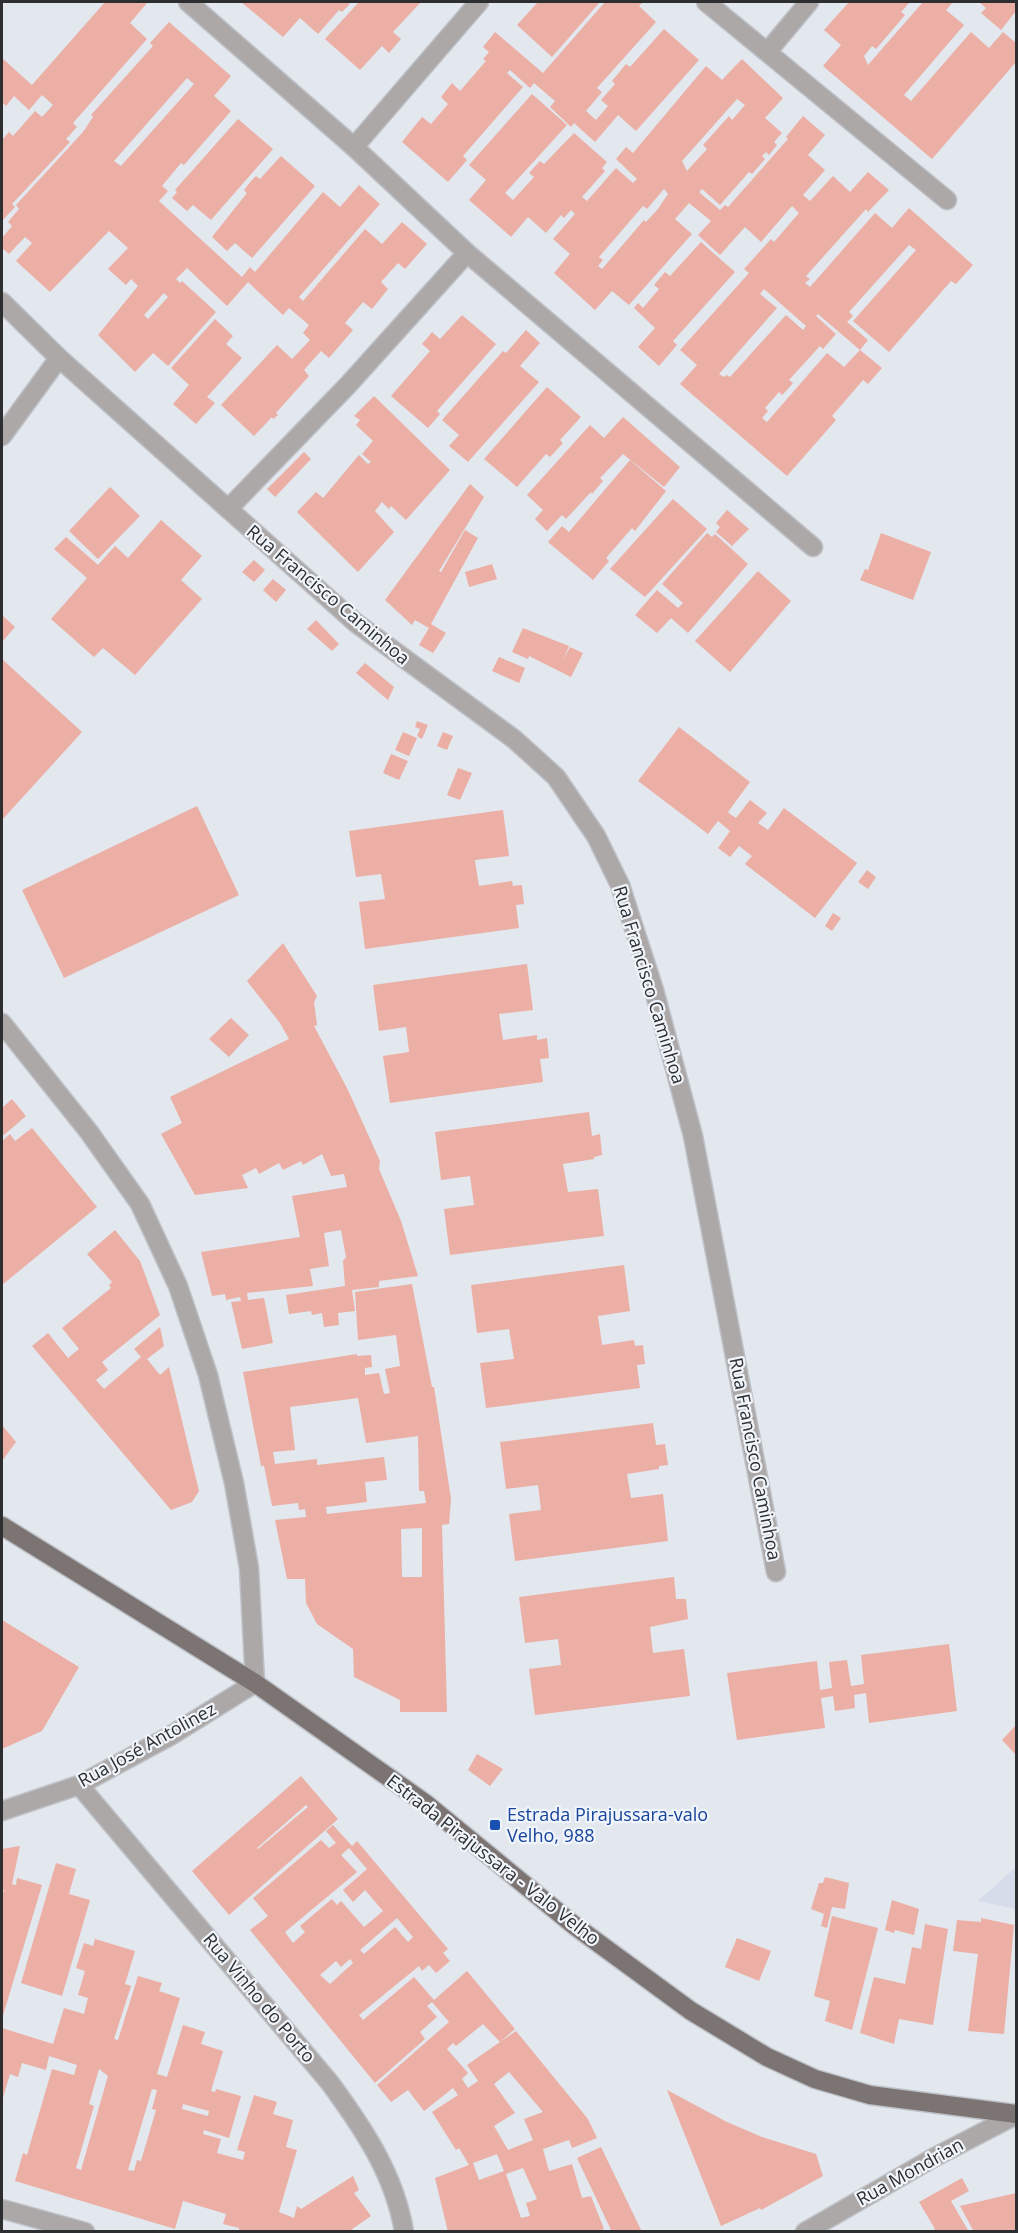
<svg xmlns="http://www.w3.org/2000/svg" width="1018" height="2233" font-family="'Open Sans',sans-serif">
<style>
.built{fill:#d5dcea}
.building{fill:#ebafa5;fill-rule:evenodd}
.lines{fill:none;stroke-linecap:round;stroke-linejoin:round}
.minor-casing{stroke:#bec2c8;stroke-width:21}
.primary-casing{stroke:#bec2c8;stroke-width:21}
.minor{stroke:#aca8a7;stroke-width:18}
.primary{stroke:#7b7473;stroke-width:18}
.transit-dot{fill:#1a4fb4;stroke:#f0f4fb;stroke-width:2}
.labels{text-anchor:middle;stroke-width:4.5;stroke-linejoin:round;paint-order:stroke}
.street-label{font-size:18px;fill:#2c2e30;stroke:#f0f4fb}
.transit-label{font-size:18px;fill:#164399;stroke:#f0f4fb;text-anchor:start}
</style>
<rect width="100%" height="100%" fill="#e3e7ee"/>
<path class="built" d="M1016,1867V1909L978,1901Z"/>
<g class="building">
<path d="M105,2L147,3L130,23L147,39L73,123L77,127L66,139L70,142L12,204L15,207L2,221V140L9,132L13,136L35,111L42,117L53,105L42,95L29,110L14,96L6,106L2,102V58L32,85Z"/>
<path d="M241,2H347L350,4L342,12L339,10L318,34L300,18L283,37Z"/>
<path d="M359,2H421L393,32L401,39L389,53L382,46L360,70L325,39Z"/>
<path d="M538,2H600L552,57L517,25Z"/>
<path d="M605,2H643L639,6L656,22L597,88L602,92L586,111L596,120L608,106L601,100L615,84L612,81L626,64L630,67L664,29L699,60L636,131L618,115L595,142L574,123L571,127L550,107L555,101L534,83L530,88L510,70L507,73L523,87L463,156L467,160L448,182L402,142L422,117L431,124L448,104L441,97L452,83L460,91L486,61L483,59L489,52L483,47L495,32L543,73Z"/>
<path d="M849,2H910L901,12L905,15L876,49L872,46L864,56L868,65L923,2H953L946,10L964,25L904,95L911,101L971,32L989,48L1003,32L1016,43V62L932,159L823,66L841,45L824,30Z"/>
<path d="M979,2H1016V11L1001,30L981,13L986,8Z"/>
<path d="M169,22L231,76L214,96L231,111L184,165L181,163L162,186L168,191L159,201L242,277L250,267L255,272L323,192L340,207L359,185L380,204L299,297L303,301L365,229L382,244L402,222L427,244L405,269L398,263L381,282L388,289L372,309L363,302L345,323L353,330L329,358L321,351L304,370L309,376L276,413L278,415L273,419L272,417L254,436L221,405L277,345L292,359L310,340L303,333L309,325L289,308L283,315L248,282L227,306L187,268L176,279L180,283L182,281L216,312L168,366L153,353L135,372L98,335L138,286L131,279L126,285L108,269L128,248L109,231L50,292L16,261L32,243L25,237L9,254L2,248V238L12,226L8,222L19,209L16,205L83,132L93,117L91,115L153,46L150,43ZM187,78L194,84L121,166L114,161ZM164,293L168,297L148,319L144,315Z"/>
<path d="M742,59L783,98L765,118L782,133L774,142L777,145L769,155L766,152L762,156L765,159L752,174L749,172L720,205L702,189L699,192L720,210L725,205L728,207L788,139L786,137L803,116L825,135L808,155L825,170L803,195L810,201L833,176L850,192L868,172L889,190L868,212L866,209L806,276L810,279L805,283L810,287L875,213L892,228L909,208L973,265L956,284L951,281L889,352L853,321L916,250L909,245L849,312L853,316L847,322L868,340L860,350L818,314L816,316L836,334L823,349L820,346L789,380L793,383L786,391L782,395L779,392L765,408L768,411L762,418L767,422L827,353L844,367L860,350L882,368L868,384L863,380L832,416L836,420L787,476L680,384L697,365L680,350L749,273L744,269L771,239L774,242L799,213L792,206L761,242L745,227L720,255L698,235L711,221L689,203L675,219L692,234L629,305L612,291L595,310L554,273L570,254L553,239L575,214L571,210L564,218L561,215L546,233L528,217L511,237L469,200L486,180L469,165L532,94L567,125L505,193L513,200L534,177L529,173L540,161L544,164L574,133L607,162L602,168L605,171L582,197L587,201L616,168L633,183L637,179L616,159L626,147L633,153L706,66L722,80ZM737,99L745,105L732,120L729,116L703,145L707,149L687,171L682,161ZM664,189L668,194L658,209L646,222L644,220L602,269L598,266L603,260L599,257L643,206L647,209ZM764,289L806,326L803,330L786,315L730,377L727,375L724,377L719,374L777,308L760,294Z"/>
<path d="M238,119L273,149L211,220L193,205L187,211L172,198L177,192L175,190Z"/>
<path d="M281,156L315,186L252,258L235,243L227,251L212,237L247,193L244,190L251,181L256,176L260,179Z"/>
<path d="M701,242L735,272L673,341L677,345L659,366L638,347L655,328L634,308L638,303L643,308L659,289L654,285L665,272L670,276Z"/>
<path d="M462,315L496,344L437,411L440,414L428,428L391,396L430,351L422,344L428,337L432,332L440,339Z"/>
<path d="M215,319L233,336L226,344L242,358L207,397L215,403L196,424L173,404L189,385L171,368Z"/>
<path d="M526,330L540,343L520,366L539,382L468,462L449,446L459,435L442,420L503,351L506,353Z"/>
<path d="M547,387L581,417L560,440L563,443L550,457L546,454L517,487L484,459Z"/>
<path d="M374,396L450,470L406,520L391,506L389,509L382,502L375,511L394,532L358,572L297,512L316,492L323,498L359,455L368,464L371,462L362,454L373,441L356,425L360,420L354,416Z"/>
<path d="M623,417L680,467L664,487L623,454L600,478L603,481L592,494L591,492L566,519L562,515L547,531L535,519L543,510L527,495L590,425L604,438Z"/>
<path d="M304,452L311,459L275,497L267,489Z"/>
<path d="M630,460L666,491L635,531L632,528L606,558L609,561L593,580L548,542L562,526L569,532Z"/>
<path d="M470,484L484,497L439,571L441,572L465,530L478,538L431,624L446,633L433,653L419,645L429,628L415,620L412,625L385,600Z"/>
<path d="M110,487L140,516L98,559L69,531Z"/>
<path d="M673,499L707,529L645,597L610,569Z"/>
<path d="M727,510L749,529L732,546L716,532L720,527L716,523Z"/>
<path d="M161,520L202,556L181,580L202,599L135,675L103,648L94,657L51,619L87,578L54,549L66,537L98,565L115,546L128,558Z"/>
<path d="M707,533L712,537L715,534L748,564L688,633L671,618L657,633L635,615L657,590L678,608L683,603L662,584Z"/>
<path d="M881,533L931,552L913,600L860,580L865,569L868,570Z"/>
<path d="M254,560L265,570L254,582L242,572Z"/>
<path d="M492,564L497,579L469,587L465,572Z"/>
<path d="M758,571L791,601L730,672L695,641Z"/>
<path d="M273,579L286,590L276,602L263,590Z"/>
<path d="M2,615L15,627L2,642Z"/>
<path d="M316,620L339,644L332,651L307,629Z"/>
<path d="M523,628L569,646L563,660L570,647L583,653L571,677L529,656L528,659L512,652Z"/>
<path d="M499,657L525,668L519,683L492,671Z"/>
<path d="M3,660L82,732L2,820V661Z"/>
<path d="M365,663L394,687L388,700L356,673Z"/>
<path d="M417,721L428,725L422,739L417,736L420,729L415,727Z"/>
<path d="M679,727L750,782L728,812L730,814L736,818L750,800L767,813L758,823L768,830L784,808L857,863L815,918L745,864L752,856L739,846L730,857L718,848L730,831L718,821L708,834L638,781Z"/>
<path d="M403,732L417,738L409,756L395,750Z"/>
<path d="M443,732L453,736L447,750L437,746Z"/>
<path d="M391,754L408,761L399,780L383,773Z"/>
<path d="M458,768L472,773L460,800L447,795Z"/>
<path d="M197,806L239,895L64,978L22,890Z"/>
<path d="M503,810L509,856L475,860L476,867L479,886L512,881L513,886L522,885L524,904L516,905L519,928L365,949L359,902L385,899L381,874L356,877L349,831Z"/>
<path d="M867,870L876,877L868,889L858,882Z"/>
<path d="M833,913L841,918L832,931L825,926Z"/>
<path d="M283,943L317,996L314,1002L317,1025L314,1026L348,1090L380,1161L379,1169L401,1221L418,1276L379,1281V1287L352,1290L355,1311L338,1313L339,1325L324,1327L322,1313L312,1315L311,1311L289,1314L286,1295L345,1286L343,1261L346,1257L341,1230L324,1233L329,1266L310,1269L313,1286L247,1293L248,1300L264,1298L273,1343L242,1349L231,1302L241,1301L240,1297L226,1300L225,1294L212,1296L201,1252L300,1237L292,1196L347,1187L344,1174L331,1176L322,1154L303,1165L301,1161L283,1170L279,1163L259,1174L256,1168L242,1175L248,1188L195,1195L161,1134L182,1123L170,1097L289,1039L280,1023L247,981Z"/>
<path d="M527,964L533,1010L499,1014L503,1040L537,1035V1040L547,1038L549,1058L540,1059L543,1082L390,1103L383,1056L409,1052L406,1027L379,1031L373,985Z"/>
<path d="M231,1018L249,1035L229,1057L209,1039Z"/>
<path d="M12,1099L26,1116L4,1135L2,1133V1108Z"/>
<path d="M589,1112L592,1136L600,1134L602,1155L594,1157V1159L563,1164L568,1192L598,1189L604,1236L450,1255L444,1209L474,1205L470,1176L441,1180L435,1132Z"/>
<path d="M32,1128L97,1207L2,1285V1141L10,1134L15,1141Z"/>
<path d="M115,1230L140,1261L160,1315L102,1362L108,1370L96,1380L104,1389L141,1357L134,1349L160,1327L164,1346L147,1359L160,1375L169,1367L199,1491L192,1502L171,1510L32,1346L48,1333L68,1358L79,1349L62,1328L111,1288L109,1285L112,1282L87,1254Z"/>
<path d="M624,1265L630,1311L598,1316L602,1345L634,1340L635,1346L643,1345L645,1364L637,1365L640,1388L486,1408L480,1363L514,1359L509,1329L477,1333L471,1285Z"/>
<path d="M412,1284L432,1387H434L451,1499L449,1524L442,1525L447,1712H400V1700L354,1677L353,1649L317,1624L306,1603L305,1579H287L275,1520L306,1517L305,1509L299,1510L298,1503L272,1506L264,1466H261L243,1372L357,1354V1356L371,1355L372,1367L365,1368V1375L379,1373L384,1394L390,1393L385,1369L400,1366L396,1335L358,1340L355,1292ZM358,1398L366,1443L418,1436L419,1491H424L426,1503L327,1514L326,1507L367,1502L365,1482L387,1480L384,1457L317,1465V1459L275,1464L273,1452L295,1450L290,1407ZM422,1528V1577H402L401,1529Z"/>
<path d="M653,1423L656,1445L665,1444L668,1465L659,1466V1469L627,1474L631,1498L663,1494L668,1541L515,1561L509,1514L541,1510L538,1485L506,1489L500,1442Z"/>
<path d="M2,1425L16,1442L2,1461Z"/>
<path d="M674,1577L676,1599H686L688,1619L650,1627L653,1653L684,1649L690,1696L535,1715L529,1669L561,1665L558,1639L525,1643L519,1597Z"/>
<path d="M2,1620L79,1667L42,1731L2,1749Z"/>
<path d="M949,1644L957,1711L869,1723L866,1693L854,1695L855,1708L835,1711L833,1696L821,1698L825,1728L737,1740L727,1673L817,1661L820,1690L832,1688L829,1662L847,1660L851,1686L864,1684L861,1655Z"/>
<path d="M1016,1725V1755L1002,1740Z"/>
<path d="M477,1754L503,1769L490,1786L468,1770Z"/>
<path d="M301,1776L338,1819L229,1915L192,1871ZM306,1805L308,1807L258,1849L257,1848Z"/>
<path d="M333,1825L352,1846L357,1841L448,1949L443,1953L450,1961L436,1973L429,1965L422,1971L419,1966L359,2015L363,2020L414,1977L434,2000L467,1971L515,2029L500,2042L516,2031L588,2119L597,2138L572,2148L569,2140L543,2149L549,2171L572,2164L582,2198L591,2196L604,2229L597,2232H448L435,2178L469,2165L459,2148L456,2150L432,2112L458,2095L453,2088L424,2111L408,2090L391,2102L377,2085L449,2022L432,2002L427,2006L437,2017L420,2032L425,2039L375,2083L250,1930L268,1916L253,1898L321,1840L329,1848L336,1843L326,1831ZM349,1848L367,1869L343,1890L353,1902L365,1890L383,1911L364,1927L341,1901L337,1905L332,1899L300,1926L305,1932L293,1943L285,1932L357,1872L341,1855ZM397,1918L413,1937L408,1942L395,1927L364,1954L360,1950ZM350,1959L353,1963L330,1984L320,1975L336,1961L341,1967ZM483,2024L500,2042L467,2065L478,2081L468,2088L462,2079L468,2073L447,2049L453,2043L456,2046ZM509,2072L543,2112L524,2119L533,2140L508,2150L494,2126L515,2113L494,2084ZM497,2154L504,2171L479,2180L473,2163ZM523,2168L537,2199L526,2203L530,2216L521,2218L506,2174Z"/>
<path d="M20,1846L12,1884L16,1885L17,1878L42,1885L2,2019V1898L4,1890L2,1889V1849Z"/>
<path d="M56,1863L76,1869L69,1894L90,1900L62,1996L21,1983Z"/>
<path d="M825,1877L849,1883L845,1909L832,1907L827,1928L821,1926L824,1914L811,1909L819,1883H823Z"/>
<path d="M892,1900L919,1909L914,1935L895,1930L894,1933L885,1930Z"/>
<path d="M832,1916L878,1928L852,2030L825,2021L830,2001L814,1996Z"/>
<path d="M981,1918L1014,1925L1004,2034L968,2031L978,1954L953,1951L957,1920L981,1922Z"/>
<path d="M925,1924L948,1929L933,2025L899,2019L894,2044L860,2033L874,1977L905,1984L912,1947L921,1949Z"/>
<path d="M737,1938L771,1951L759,1981L725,1967Z"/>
<path d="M95,1939L135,1951L125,1984L131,1986L114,2039L118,2040L138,1976L162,1983L159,1991L180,1998L157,2074L167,2077L183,2025L205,2032L201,2044L223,2051L211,2091L215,2092L216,2089L241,2096L229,2138L204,2130L203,2134L221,2139L217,2153L243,2160L245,2152L237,2150L254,2095L277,2102L273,2114L293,2120L286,2147L297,2150L279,2212L294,2218L297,2206L301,2209L353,2176L359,2190L354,2193L371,2216L348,2232H239V2228L223,2224L226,2214L183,2201L175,2229L15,2181L23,2153L27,2155L52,2069L74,2075L77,2065L49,2056L46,2070L22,2063L18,2077L10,2074L2,2101V2028L53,2044L64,2008L84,2014L88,1998L78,1995L85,1971L76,1968L84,1943L93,1946ZM99,2069L108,2076L81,2170L76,2168L94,2106L89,2104ZM152,2089L157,2090L152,2109L156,2110L141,2161L137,2160L134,2171L128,2170ZM183,2104L209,2111L208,2116L182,2109Z"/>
<path d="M667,2090L727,2122L762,2137L816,2154L823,2176L761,2210L760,2208L721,2226Z"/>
<path d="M601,2147L642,2232H612L577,2158Z"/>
<path d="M962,2178L969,2191L951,2201L969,2232H930L935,2229L919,2202Z"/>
<path d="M1016,2193V2232H974L960,2206Z"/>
</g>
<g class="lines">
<defs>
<g id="minor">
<path d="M188,2L354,147L467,253L813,547"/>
<path d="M706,2L947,200"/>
<path d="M768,51L809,2"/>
<path d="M354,147L479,2"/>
<path d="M2,302L59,358L356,623L514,739L556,777L596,836L620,885L654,990L693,1136L776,1572"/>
<path d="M2,436L59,358"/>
<path d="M228,509L348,385L467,253"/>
<path d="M2,1023L89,1132L140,1204L178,1286L208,1375L234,1483L249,1568L255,1683L170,1736L79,1785L2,1811"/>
<path d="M79,1785L330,2083C363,2128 395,2175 404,2232"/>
<path d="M2,2209L85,2232"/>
<path d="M805,2232L933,2158L1016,2115"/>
</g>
<path id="primary" d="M2,1526L255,1683L425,1803L575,1926L691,2011L767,2057L815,2079L870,2095L1016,2114"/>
</defs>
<use href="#minor" class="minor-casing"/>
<use href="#primary" class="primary-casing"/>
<use href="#minor" class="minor"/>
<use href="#primary" class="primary"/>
</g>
<rect class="transit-dot" x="489" y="1819" width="12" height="12" rx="3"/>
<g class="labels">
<g class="street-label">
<text transform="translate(328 595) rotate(40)" y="6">Rua Francisco Caminhoa</text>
<text transform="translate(649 985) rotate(73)" y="6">Rua Francisco Caminhoa</text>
<text transform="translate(755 1459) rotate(79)" y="6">Rua Francisco Caminhoa</text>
<text transform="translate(147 1745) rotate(-29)" y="6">Rua José Antolinez</text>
<text transform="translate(493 1860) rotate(38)" y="6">Estrada Pirajussara - Valo Velho</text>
<text transform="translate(259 1998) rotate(50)" y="6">Rua Vinho do Porto</text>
<text transform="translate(910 2172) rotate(-29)" y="6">Rua Mondrian</text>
</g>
<g class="transit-label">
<text x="507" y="1821">Estrada Pirajussara-valo<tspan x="507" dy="21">Velho, 988</tspan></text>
</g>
</g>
<rect width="1018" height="2233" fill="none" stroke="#2c2e30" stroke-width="6"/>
</svg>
